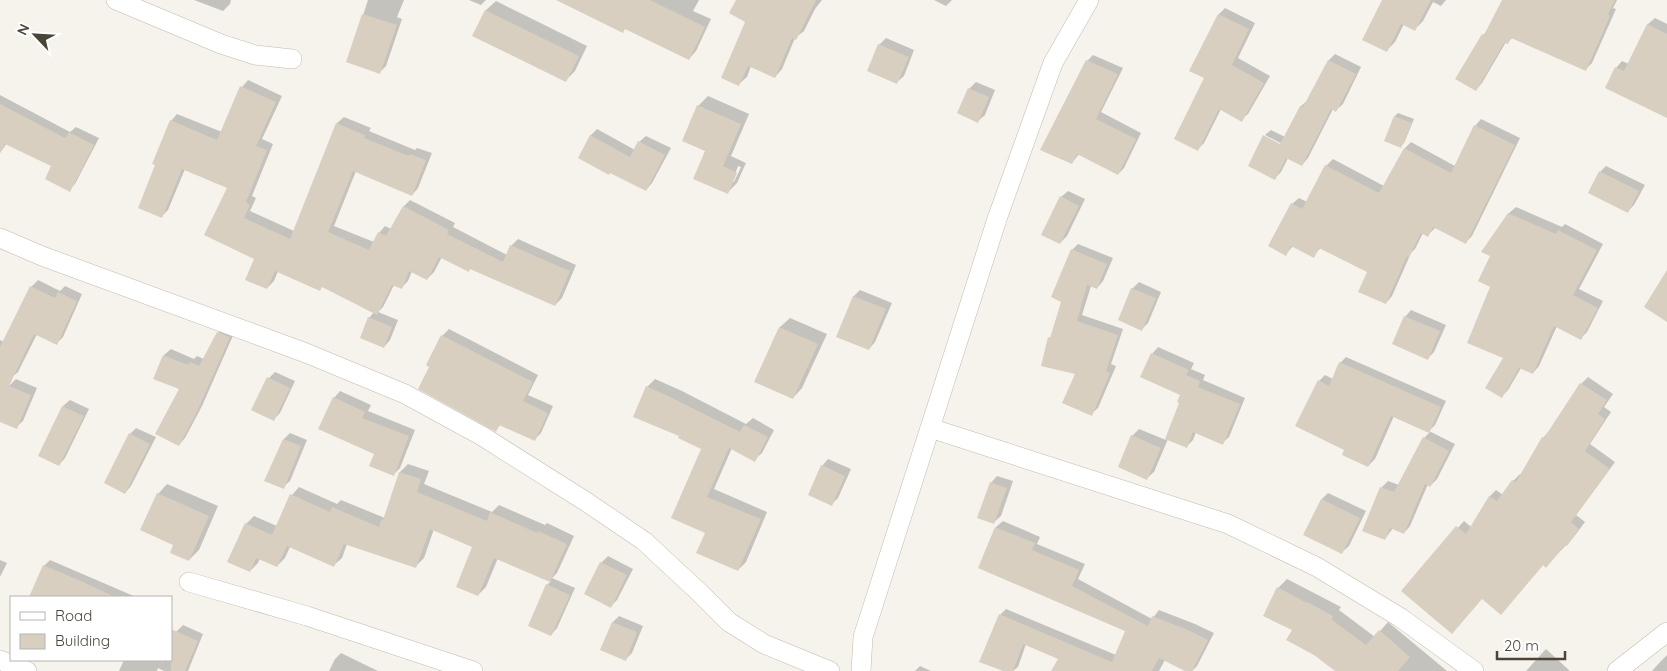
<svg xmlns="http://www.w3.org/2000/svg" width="1667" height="671" font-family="Quicksand,sans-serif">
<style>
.shadow{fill:#0003;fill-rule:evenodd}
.building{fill:#d8cfc1}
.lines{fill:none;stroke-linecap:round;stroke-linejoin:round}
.minor-casing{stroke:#c2bbae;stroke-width:20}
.minor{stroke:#fff;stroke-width:19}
</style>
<rect width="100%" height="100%" fill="#f6f3ec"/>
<g class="shadow">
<path d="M194,0H231L230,4L223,11Z"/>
<path d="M368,0H404L397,17L402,19L386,66L380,72L348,61Z"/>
<path d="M469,0H486L481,5Z"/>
<path d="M588,0H699L693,11L711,19L696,51L689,59Z"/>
<path d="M738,0H822L815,9L804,31L795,38L782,69L775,77L751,66L747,77L739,84L747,21Z"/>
<path d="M934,0H952L946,6Z"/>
<path d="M1383,0H1446L1441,6L1433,2L1423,21L1414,30L1404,24L1395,42L1386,51Z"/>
<path d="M1504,0H1617L1613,8L1616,9L1592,63L1586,69L1513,37L1507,43L1506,42L1482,83L1476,90L1483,35L1488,30Z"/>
<path d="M496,1L587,46L575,71L565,81L474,35L486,10Z"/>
<path d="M1225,8L1255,23L1238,58L1270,76L1248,114L1241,120L1221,109L1204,143L1197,150L1206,78L1219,14Z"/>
<path d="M1655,18L1667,24V116L1616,68L1622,61L1629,64L1648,24Z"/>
<path d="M886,38L914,50L904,76L897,82L879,45Z"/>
<path d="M1335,54L1361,67L1343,104L1336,110L1333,109L1308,158L1302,165L1288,158L1281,172L1275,178L1264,136L1285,148L1286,146L1265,135L1271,130L1285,137L1301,106L1308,100L1329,60Z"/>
<path d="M1093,55L1123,68L1101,112L1141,133L1124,168L1118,174L1079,154L1072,163L1087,61Z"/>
<path d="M248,80L282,96L262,139L273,144L252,196L256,198L250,211L294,231L337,123L344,117L371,128L369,131L415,150L417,148L432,153L418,188L412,195L356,171L334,226L374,242L379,233L385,226L391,229L404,206L410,200L455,223L453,227L507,255L511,246L518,239L576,265L562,298L555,305L471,268L442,257L434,272L427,279L412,271L408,281L401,288L394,285L383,307L378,312L398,320L390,340L384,347L369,318L374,312L323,286L278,271L274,281L267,288L228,187L185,169L168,210L162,216L157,165L171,121L177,114L222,132L242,87Z"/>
<path d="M976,82L995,90L985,115L978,121L959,113L970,88Z"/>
<path d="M0,95L70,132L76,127L99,138L75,184L69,190L53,166L7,143L0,153Z"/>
<path d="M708,96L749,114L731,156L746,163L737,183L728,192L707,151L698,106ZM738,166L741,167L734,182H732Z"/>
<path d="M1398,113L1414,119L1404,143L1401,146L1386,140L1395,116Z"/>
<path d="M1481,119L1520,138L1472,236L1466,242L1436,227L1428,235L1423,233L1415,249L1411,253L1392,296L1386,303L1368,271L1321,247L1314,256L1293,246L1286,254L1292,204L1299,198L1307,202L1326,166L1333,159L1384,186L1405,148L1411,142L1455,166L1475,126Z"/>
<path d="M597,129L635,150L639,142L646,136L671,148L652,183L646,190L580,157L591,135Z"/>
<path d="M1606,166L1645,185L1634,205L1628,211L1600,172Z"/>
<path d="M1068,191L1085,199L1067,236L1060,243L1061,197Z"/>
<path d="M1516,207L1562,227L1565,224L1603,244L1579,289L1603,301L1587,332L1581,338L1557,326L1539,366L1533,373L1521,368L1508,390L1502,396L1505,358L1492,287L1509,213Z"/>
<path d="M1078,244L1113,258L1103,281L1097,288L1091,286L1082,315L1123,329L1111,364L1116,366L1098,408L1091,414L1076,373L1050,338L1053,335L1063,301L1072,250Z"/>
<path d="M38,280L60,291L65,286L82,294L63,337L57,343L37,334L18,372L11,378L0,373V340L4,342L31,287Z"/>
<path d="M1139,282L1161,292L1148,323L1142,329L1132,289Z"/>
<path d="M860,290L892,303L875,342L869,349L838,336L854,296Z"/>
<path d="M1411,310L1446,325L1434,352L1428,358L1405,317Z"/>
<path d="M790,318L827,334L802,388L793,398L756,381L780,327Z"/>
<path d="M224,327L235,331L202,406L185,438L179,445L180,388L155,378L164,355L171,349L194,359L197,356L204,359L218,333Z"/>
<path d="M449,329L538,375L528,395L553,406L541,433L535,439L501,424L496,430L442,336Z"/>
<path d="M1158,347L1194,363L1191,369L1205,375L1203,380L1245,398L1229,437L1222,443L1196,432L1193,440L1187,446L1168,439L1154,472L1147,478L1119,466L1132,436L1139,429L1166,440L1180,402L1181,394L1152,354Z"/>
<path d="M1346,357L1446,401L1435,425L1429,431L1455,444L1437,479L1430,486L1428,484L1410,526L1404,533L1393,528L1385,539L1364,530L1382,487L1388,481L1399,485L1424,438L1430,432L1394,416L1375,459L1368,466L1346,449L1319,381L1325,375L1333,379L1340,363Z"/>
<path d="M275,372L295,381L280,413L273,420L269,378Z"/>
<path d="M1588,377L1613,394L1604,407L1611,412L1590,444L1615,462L1576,515L1585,522L1573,538L1546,566L1544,564L1507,607L1483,598L1403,591L1464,521L1471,527L1490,496L1496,490L1503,495L1513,481L1520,474L1521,475L1543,438L1549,431L1550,432L1581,384Z"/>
<path d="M16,379L37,388L23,421L16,427L0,421V408L9,386Z"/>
<path d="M655,379L682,391L746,424L753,418L774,430L762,453L754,460L732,448L714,489L767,512L746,562L738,570L706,532L703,449L680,435L647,387Z"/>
<path d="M340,391L371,405L368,411L415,430L400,468L393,475L334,398Z"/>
<path d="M70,400L89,409L65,458L59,465L39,455L63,406Z"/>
<path d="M136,428L156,437L131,486L125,493L130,434Z"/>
<path d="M290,433L307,440L290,481L283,487L284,439Z"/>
<path d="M828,459L851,469L838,498L832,504L822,466Z"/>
<path d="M408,464L429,471L424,484L492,512L499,505L545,525L547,523L574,536L557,573L552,578L575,588L557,628L551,635L547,585L551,581L498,558L486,587L478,595L474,546L434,529L424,558L416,566L347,544L342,558L334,565L290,547L285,558L277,566L260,558L258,563L250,571L246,524L254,516L277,526L292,495L299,487L337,504L341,500L385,518L400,472Z"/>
<path d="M997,476L1013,481L1001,516L994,522L991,483Z"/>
<path d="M167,484L218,506L199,550L189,560L158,494Z"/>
<path d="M1328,493L1366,511L1349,546L1342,552L1305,534L1322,499Z"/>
<path d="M1003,521L1040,537L1037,544L1085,564L1078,579L1152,619L1159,610L1195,624L1214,633L1197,666L1192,671H1188L1165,660L1159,671H1053L1060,658L1026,644L1018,667L1013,671H1006L1000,615L1006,609L1116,655L1126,631L980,568L996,527Z"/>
<path d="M608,556L633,569L617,600L611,606L601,563Z"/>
<path d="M0,560L7,563L0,577Z"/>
<path d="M50,560L136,597H31L44,566Z"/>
<path d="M1287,579L1341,607L1339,610L1375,637L1388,622L1447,671H1337L1294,630L1278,588Z"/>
<path d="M619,616L643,626L632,653L625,660L602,650L613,622Z"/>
<path d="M183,625L203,634L188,671H164L158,668L157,671H119L124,660H159L163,662L164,660H171L176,632Z"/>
<path d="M1546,649L1570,671H1526Z"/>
<path d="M341,653L378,671H329L335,659Z"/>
<path d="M1667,655V671H1652L1661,661Z"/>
<path d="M920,666L931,671H915Z"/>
</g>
<g class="building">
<path d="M556,0H650L705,27L689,60L625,29L623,33Z"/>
<path d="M736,0H816L796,40L792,38L775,78L748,66L739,86L721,78L745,22L729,13Z"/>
<path d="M1382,0H1431L1415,31L1401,24L1387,52L1362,40Z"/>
<path d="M1502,0H1615L1608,14L1610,16L1586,71L1511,38L1508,44L1504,43L1476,91L1455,79L1482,34L1484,35Z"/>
<path d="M485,10L579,56L566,82L472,36Z"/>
<path d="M362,14L397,25L380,74L346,62Z"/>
<path d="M1218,14L1249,29L1232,65L1264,83L1242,122L1219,109L1198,151L1174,139L1204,78L1189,71Z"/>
<path d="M1647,24L1667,34V118L1605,88L1615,67L1624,71Z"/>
<path d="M878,44L909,57L897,84L867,71Z"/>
<path d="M1086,60L1118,74L1096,119L1136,139L1118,175L1077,154L1072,164L1040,150Z"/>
<path d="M1328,60L1356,74L1336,112L1331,109L1302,166L1286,158L1275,180L1248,166L1263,135L1280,144L1300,106L1303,107Z"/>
<path d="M240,86L276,102L256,146L267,150L246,202L250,205L244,218L290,239L336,123L365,135L364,138L409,156L410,154L426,160L412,196L353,171L328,232L369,250L378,232L386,236L403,206L449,230L447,234L503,262L510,245L570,271L555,306L470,269L469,272L439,257L427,280L409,271L402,289L392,285L377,315L322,287L320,291L275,271L267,289L245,280L254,259L204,235L227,188L182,169L162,218L138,208L155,165L152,164L170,120L217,140Z"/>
<path d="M968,88L989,97L978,123L957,113Z"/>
<path d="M0,104L65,138L69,132L94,145L70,192L45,179L51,166L5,144L0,153Z"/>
<path d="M697,105L741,124L723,166L737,173L728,194L693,179L705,151L682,141Z"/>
<path d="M1394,116L1412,123L1401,148L1384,141Z"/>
<path d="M1474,125L1515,145L1466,244L1433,227L1428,237L1421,233L1409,257L1407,256L1386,304L1358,292L1367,272L1319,248L1314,258L1291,246L1286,256L1268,246L1291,203L1302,209L1325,165L1379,193L1404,148L1451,173Z"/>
<path d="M590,135L630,157L638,141L665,155L646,191L610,173L609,175L578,158Z"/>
<path d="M1599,171L1639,191L1628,213L1588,193Z"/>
<path d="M1060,196L1079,206L1060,244L1041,235Z"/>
<path d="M1508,213L1556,234L1558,230L1597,250L1573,295L1598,308L1581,340L1554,326L1533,374L1519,368L1502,398L1485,388L1503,358L1467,343L1490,287L1478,281L1490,256L1481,252Z"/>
<path d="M1071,249L1107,264L1097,289L1087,285L1077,321L1118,335L1106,371L1110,373L1092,416L1062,403L1075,374L1041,366L1048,337L1050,338L1061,302L1051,297Z"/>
<path d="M1667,270V322L1644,307Z"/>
<path d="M30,286L55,298L58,292L77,301L57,345L34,334L9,386L31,395L17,429L0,422V404L2,400L0,404V347Z"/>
<path d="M1131,288L1156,298L1142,331L1118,320Z"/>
<path d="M853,296L886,309L869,350L836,337Z"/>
<path d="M1404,316L1440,331L1428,360L1392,344Z"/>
<path d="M368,317L392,327L384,348L360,338Z"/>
<path d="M779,327L818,344L793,399L754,382Z"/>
<path d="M217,332L230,337L196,414L179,446L155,434L179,389L153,379L163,355L188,365L190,362L199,366Z"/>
<path d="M441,335L533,382L523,401L548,413L535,441L499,425L496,432L418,389L429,367L426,365Z"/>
<path d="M1151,353L1189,370L1186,375L1200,381L1198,387L1240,404L1223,445L1193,432L1187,448L1165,439L1179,403L1177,402L1180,395L1140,377Z"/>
<path d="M1339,362L1441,407L1429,433L1391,416L1368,467L1342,455L1344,450L1295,426L1318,380L1329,386Z"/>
<path d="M267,377L290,388L274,421L251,410Z"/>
<path d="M1580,383L1607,400L1598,414L1605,419L1585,451L1610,469L1571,522L1579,529L1567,546L1565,545L1546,568L1543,565L1501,615L1482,599L1452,634L1401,591L1456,526L1466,534L1489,496L1497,501L1512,480L1516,482L1542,437L1544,438Z"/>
<path d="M646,386L674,399L740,432L744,425L768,437L755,462L729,448L707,497L761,519L738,571L696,553L705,533L671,518L701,449L678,438L679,436L633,417Z"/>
<path d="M333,397L365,412L362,418L409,436L394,476L369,466L374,454L318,429Z"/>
<path d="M62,406L84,416L59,466L38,456Z"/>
<path d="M129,433L150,444L125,494L104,483Z"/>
<path d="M1131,435L1161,448L1147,480L1118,467Z"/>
<path d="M1423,437L1449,451L1430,487L1425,484L1404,534L1390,528L1385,540L1362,531L1380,487L1394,492Z"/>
<path d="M283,439L301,446L284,489L264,481Z"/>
<path d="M821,465L845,476L832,506L808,495Z"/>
<path d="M399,472L421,479L417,492L487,521L490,512L537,533L538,531L567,544L550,582L494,558L478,596L456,587L472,547L430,529L416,568L344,544L334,567L287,546L277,567L256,558L250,572L227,562L245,523L272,535L290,494L330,512L332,507L379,527L381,520H383Z"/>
<path d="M990,482L1007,488L994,524L977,518Z"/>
<path d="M157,493L209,516L189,561L170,553L173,545L140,530Z"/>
<path d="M1321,499L1360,518L1342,554L1303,535Z"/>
<path d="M995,527L1035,543L1032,550L1079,570L1072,586L1148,626L1152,616L1188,630L1208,640L1192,671H1185L1159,658L1152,671H1051L1058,659L1023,644L1013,671H1003L979,662L999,614L1112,662L1125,631L978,568Z"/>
<path d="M600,562L627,575L611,608L584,594Z"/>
<path d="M43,565L83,582L115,597H29Z"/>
<path d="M546,584L570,595L551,636L528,626Z"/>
<path d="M1277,587L1307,603V602L1333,616L1332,620L1366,645L1379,630L1410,657L1398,671H1335L1314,655L1286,640L1292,630L1263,616Z"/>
<path d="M612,622L637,632L626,661L600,650Z"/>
<path d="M171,629L198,641L185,671H171Z"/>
</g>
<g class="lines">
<defs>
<g id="minor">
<path d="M116,0L221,44L255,55L292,59"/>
<path d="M0,238L42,256L306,353L405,394L482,436L585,501L644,541L700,593L729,622L764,644L830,671"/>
<path d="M930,428L1228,524L1317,567L1401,618L1474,671"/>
<path d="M189,582L307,616L473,671"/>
<path d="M0,660L27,671"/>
<path d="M861,671L863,637L997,219L1053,63L1089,0"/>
<path d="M1617,671L1667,632"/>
</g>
</defs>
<use href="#minor" class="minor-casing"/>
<use href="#minor" class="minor"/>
</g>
<rect x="10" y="596" width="162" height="65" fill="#ffffff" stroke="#b7b4b0"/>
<rect x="20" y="612" width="25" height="8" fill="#ffffff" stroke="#b7b4b0"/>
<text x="55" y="621" font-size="15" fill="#4b4439">Road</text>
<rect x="20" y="634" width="25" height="15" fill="#d8cfc1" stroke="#b7b4b0"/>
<text x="55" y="646" font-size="15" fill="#4b4439">Building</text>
<g transform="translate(35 35) rotate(295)" stroke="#ffffff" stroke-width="4" paint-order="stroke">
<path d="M0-4L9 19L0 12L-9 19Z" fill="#4b4439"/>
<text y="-8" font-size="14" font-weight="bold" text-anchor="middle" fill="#4b4439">N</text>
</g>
<path d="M1497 651v8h68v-8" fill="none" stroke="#4b4439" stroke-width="2.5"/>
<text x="1504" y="651" font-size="15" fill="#4b4439" stroke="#ffffff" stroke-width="4" paint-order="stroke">20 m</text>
</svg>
